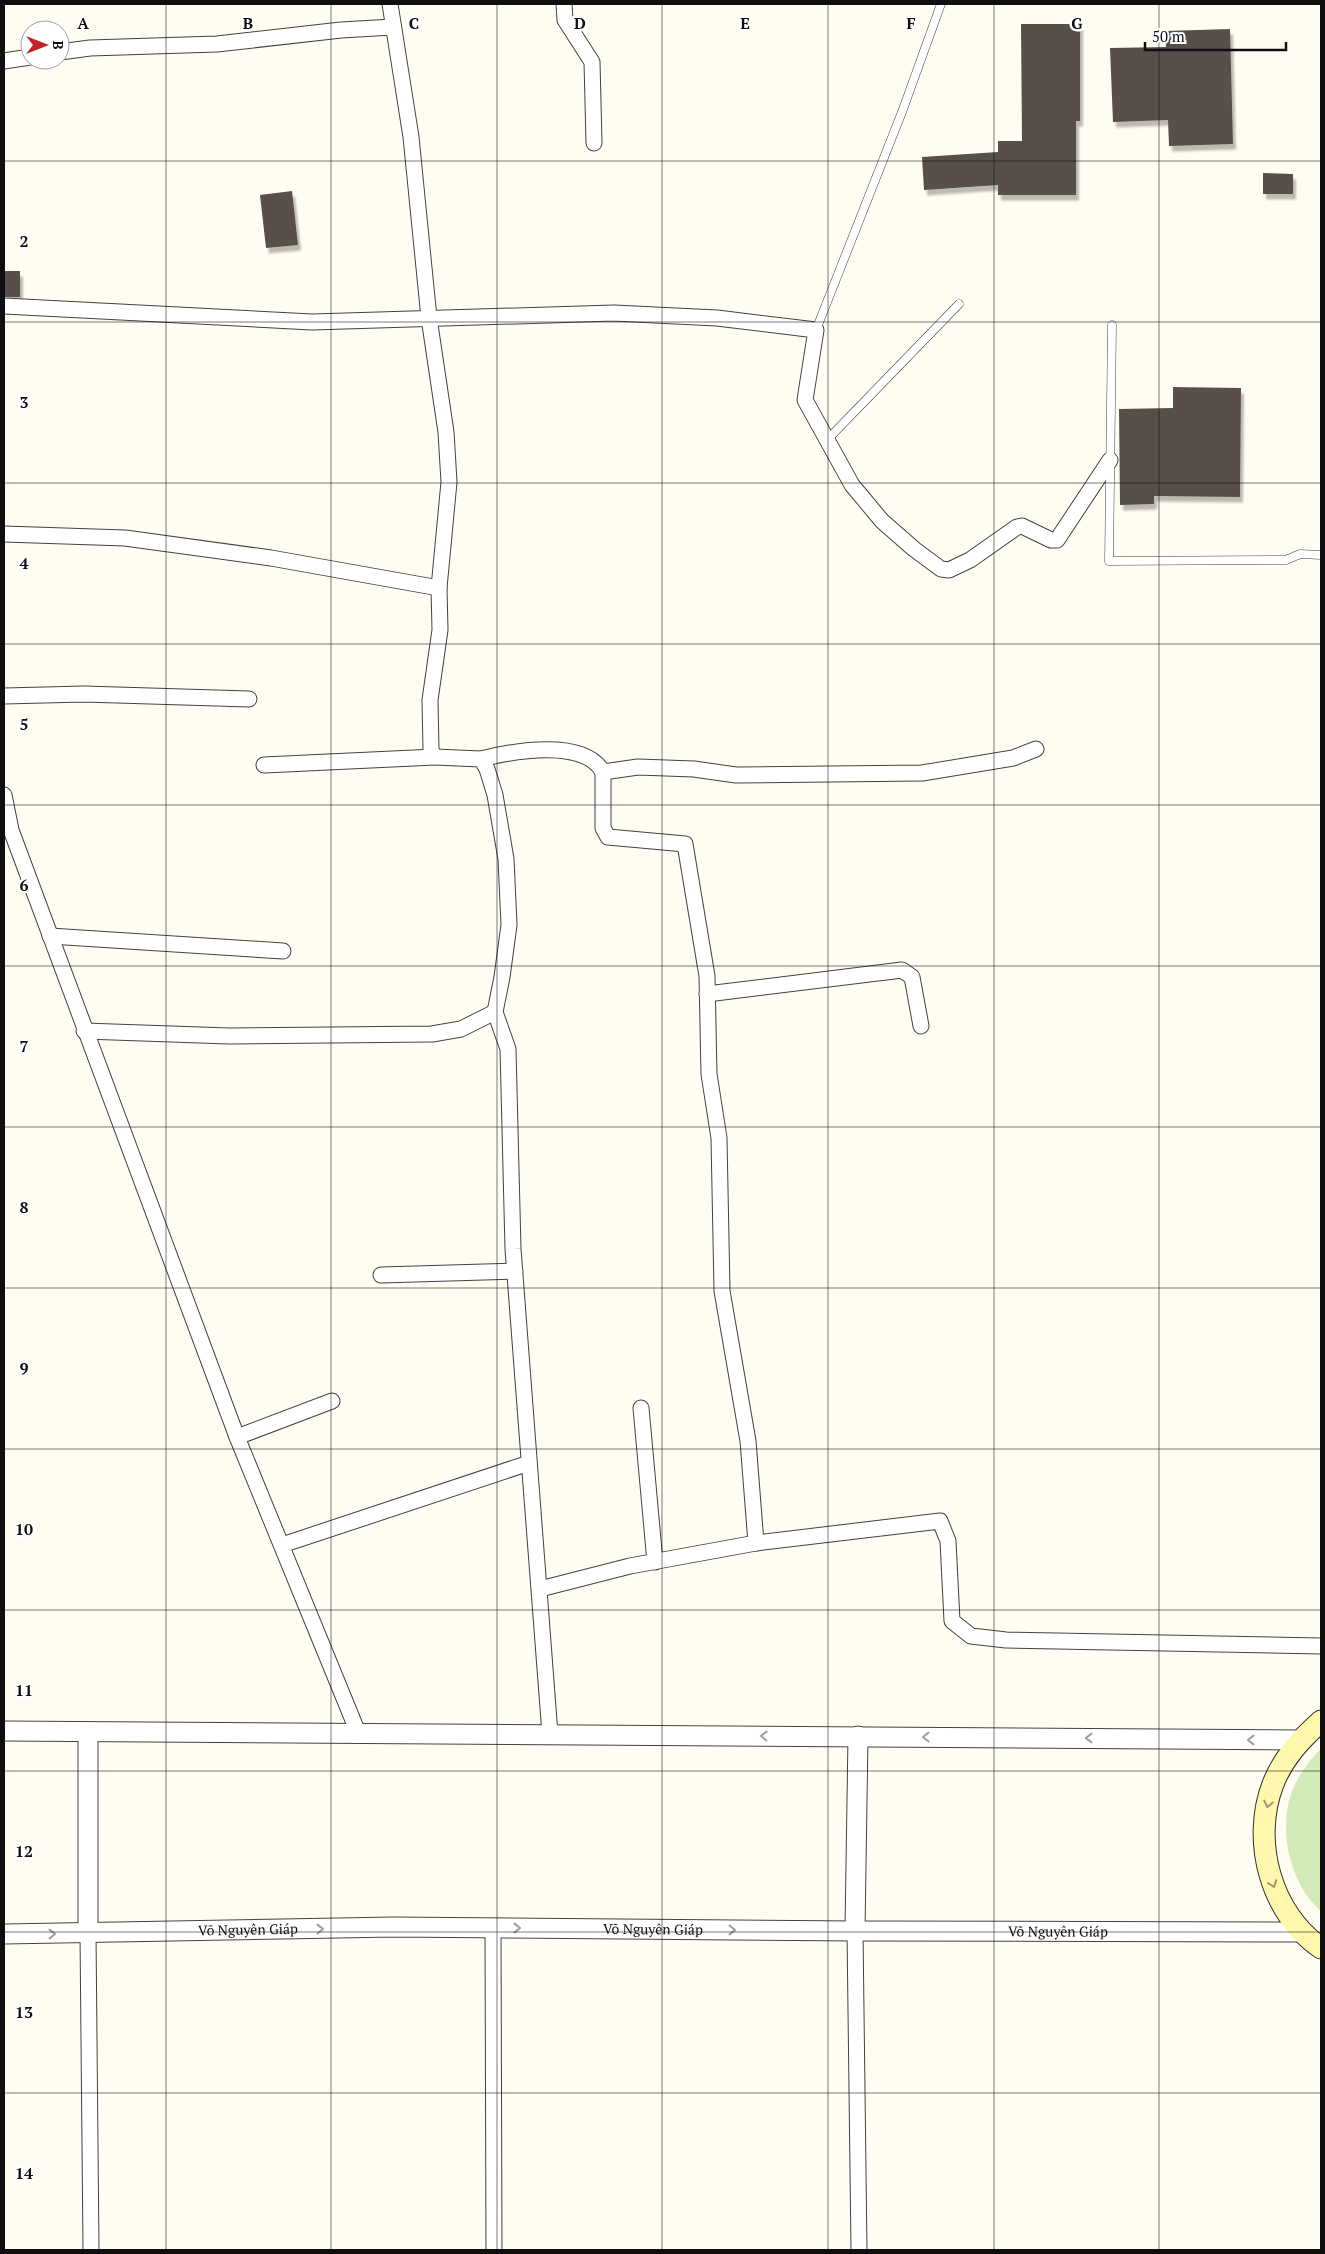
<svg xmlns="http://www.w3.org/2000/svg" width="1325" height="2254" font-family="'PT Serif',serif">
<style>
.green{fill:#d2ebb9}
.building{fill:#58504b;filter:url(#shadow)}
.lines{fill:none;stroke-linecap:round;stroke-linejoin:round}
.service-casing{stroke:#424242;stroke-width:9}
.minor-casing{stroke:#424242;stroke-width:17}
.tertiary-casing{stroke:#424242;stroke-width:21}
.secondary-casing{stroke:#313131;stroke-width:23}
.service{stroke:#fff;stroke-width:8}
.minor{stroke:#fff;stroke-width:15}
.tertiary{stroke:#fff;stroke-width:19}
.secondary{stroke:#fff7ac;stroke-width:21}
.oneway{stroke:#9f9f9f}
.oneway2{stroke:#9f9a6d}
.grid{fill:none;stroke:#0f0f0f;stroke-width:1;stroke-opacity:0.55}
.labels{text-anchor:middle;stroke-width:5;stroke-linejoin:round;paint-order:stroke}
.street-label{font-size:14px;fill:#0f0f0f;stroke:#fff}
.grid-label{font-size:16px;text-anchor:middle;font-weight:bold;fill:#0f0f0f;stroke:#fff;stroke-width:5;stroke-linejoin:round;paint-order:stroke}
</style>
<defs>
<filter id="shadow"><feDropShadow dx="3" dy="5.5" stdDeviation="1" flood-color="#0004"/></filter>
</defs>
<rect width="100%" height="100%" fill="#fffdf1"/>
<path class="green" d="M1321,1748V1911C1291,1886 1279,1834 1290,1797C1296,1778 1308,1762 1321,1748Z"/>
<g class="building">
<path d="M1021,24H1080V121H1076V195H998V185L924,190L922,157L998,152V141H1022Z"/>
<path d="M1230,29L1233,144L1169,146L1168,120L1113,122L1110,48L1166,47L1165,31Z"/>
<path d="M1263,173L1293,174V194H1263Z"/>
<path d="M292,191L298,245L266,248L260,195Z"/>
<rect x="4" y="271" width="16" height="26"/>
<path d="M1173,387L1241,388L1240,497L1154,496V504L1120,505L1119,409L1173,408Z"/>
</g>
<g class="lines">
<defs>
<g id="service">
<path d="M1112,325L1109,561L1286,560L1300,554L1321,555"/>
<path d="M816,330L902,112L941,4"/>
<path d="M827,440L959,304"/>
</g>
<g id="minor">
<path d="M390,4L411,137L429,318L446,432L449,482L439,588L440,630L430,700L431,750L435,757L481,759L487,769L495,795L506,859L509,925L502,977L495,1012L508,1049L513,1249L550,1734"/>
<path d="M564,4L565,20L592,62L594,143"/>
<path d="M60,52L90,48L217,44L341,30L393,27"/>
<path d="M4,61L30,57"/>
<path d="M4,306L312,322L614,313L717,318L816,330L805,400L852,485L882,521L914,549L941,569L949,570L970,560L1017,527L1022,526L1051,540H1057L1110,460"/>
<path d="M4,534L125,538L271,558L439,588"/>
<path d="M4,696L84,694L249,699"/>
<path d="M481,759C513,751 584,738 603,772"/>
<path d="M264,765L435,757"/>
<path d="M4,795L11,830L237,1437L359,1735"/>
<path d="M50,936L283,951"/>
<path d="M707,994L902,970L912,977L921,1026"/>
<path d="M84,1031L229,1036L432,1034L461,1029L495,1012"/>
<path d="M381,1275L515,1271"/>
<path d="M641,1408L655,1562"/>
<path d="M237,1437L332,1401"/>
<path d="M756,1543L748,1441L722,1291L719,1138L709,1074L707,976L685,844L608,837L603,828V772L638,767L694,769L736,775L922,773L1013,758L1036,749"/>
<path d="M282,1545L529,1463"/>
<path d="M540,1589L630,1566L756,1543L940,1521L948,1541L952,1621L971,1636L1006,1640L1321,1646"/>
<path d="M493,1928L494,2250"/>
<path d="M855,1931L859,2250"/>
<path d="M88,1934L91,2250"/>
</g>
<g id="tertiary">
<path d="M4,1731L1300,1740"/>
<path d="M88,1732V1934"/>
<path d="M855,1931L858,1736"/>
<path id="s1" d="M4,1934L394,1927L855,1931L1302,1932"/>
</g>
<path id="secondary" d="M1321,1721C1301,1739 1283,1758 1273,1784C1251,1841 1271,1914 1321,1948"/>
</defs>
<use href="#service" class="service-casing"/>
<use href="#minor" class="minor-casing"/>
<use href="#tertiary" class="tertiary-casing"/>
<use href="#secondary" class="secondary-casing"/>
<use href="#service" class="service"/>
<use href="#minor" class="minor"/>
<use href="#tertiary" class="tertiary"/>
<use href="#secondary" class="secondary"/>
</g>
<defs><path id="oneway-chevron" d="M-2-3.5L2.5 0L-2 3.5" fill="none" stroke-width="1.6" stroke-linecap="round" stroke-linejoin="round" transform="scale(1.25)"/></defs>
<g class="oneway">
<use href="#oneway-chevron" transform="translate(764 1736) rotate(-179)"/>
<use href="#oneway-chevron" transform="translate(926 1737) rotate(-180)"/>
<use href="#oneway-chevron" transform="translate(1089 1738) rotate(-180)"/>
<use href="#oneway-chevron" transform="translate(1251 1740) rotate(-180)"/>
<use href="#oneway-chevron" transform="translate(517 1928)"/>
<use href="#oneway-chevron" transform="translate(320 1929) rotate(-1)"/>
<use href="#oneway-chevron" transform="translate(732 1930)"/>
<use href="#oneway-chevron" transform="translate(52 1934)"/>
</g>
<g class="oneway2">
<use href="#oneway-chevron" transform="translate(1268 1804) rotate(103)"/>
<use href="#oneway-chevron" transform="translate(1273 1884) rotate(70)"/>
</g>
<path class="grid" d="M166,4V2250M331,4V2250M497,4V2250M662,4V2250M828,4V2250M994,4V2250M1159,4V2250M4,161H1321M4,322H1321M4,483H1321M4,644H1321M4,805H1321M4,966H1321M4,1127H1321M4,1288H1321M4,1449H1321M4,1610H1321M4,1771H1321M4,1932H1321M4,2093H1321"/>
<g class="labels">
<g class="street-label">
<text dy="5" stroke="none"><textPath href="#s1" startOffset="244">Võ Nguyên Giáp</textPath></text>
<text dy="5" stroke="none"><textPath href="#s1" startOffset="649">Võ Nguyên Giáp</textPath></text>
<text dy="5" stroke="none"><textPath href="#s1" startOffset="1054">Võ Nguyên Giáp</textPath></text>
</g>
</g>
<g class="grid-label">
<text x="83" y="29">A</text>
<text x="248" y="29">B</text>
<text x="414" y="29">C</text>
<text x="580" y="29">D</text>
<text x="745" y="29">E</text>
<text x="911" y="29">F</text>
<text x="1077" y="29">G</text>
<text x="24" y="247">2</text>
<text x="24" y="408">3</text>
<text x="24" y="569">4</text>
<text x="24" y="730">5</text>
<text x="24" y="891">6</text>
<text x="24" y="1052">7</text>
<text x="24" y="1213">8</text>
<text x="24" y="1374">9</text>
<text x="24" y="1535">10</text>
<text x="24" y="1696">11</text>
<text x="24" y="1857">12</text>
<text x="24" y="2018">13</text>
<text x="24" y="2179">14</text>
</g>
<rect width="1325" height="2254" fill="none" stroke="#0f0f0f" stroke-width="10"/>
<g transform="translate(45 45) rotate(90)"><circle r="24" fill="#ffffff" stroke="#9f9f9f"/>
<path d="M0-4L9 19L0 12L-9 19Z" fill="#c32328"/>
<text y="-8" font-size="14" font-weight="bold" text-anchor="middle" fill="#0f0f0f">B</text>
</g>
<path d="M1145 42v8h141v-8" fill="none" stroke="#0f0f0f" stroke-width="2.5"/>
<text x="1152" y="42" font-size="15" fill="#0f0f0f" stroke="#ffffff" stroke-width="4" paint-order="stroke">50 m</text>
</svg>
